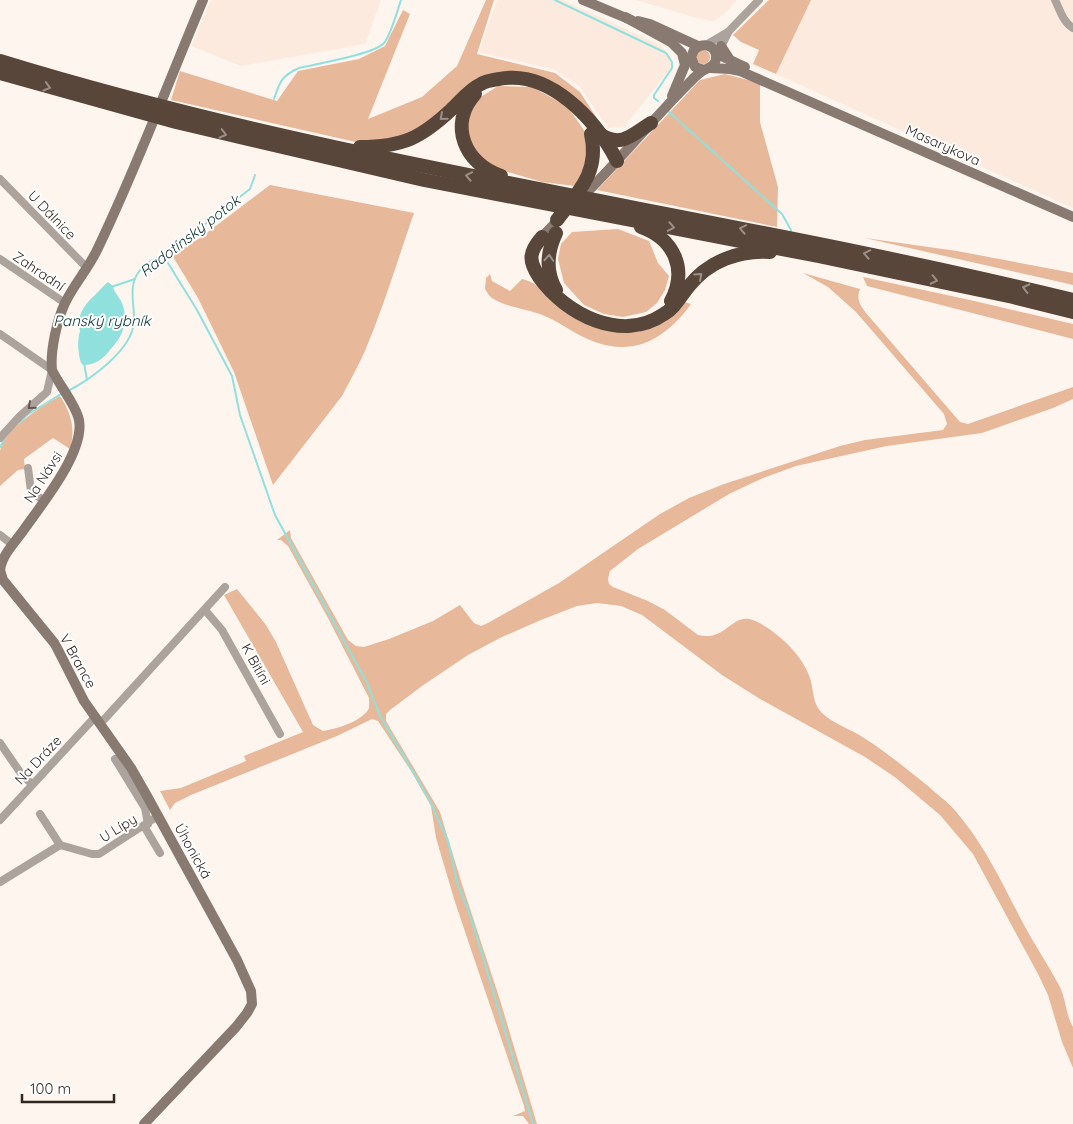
<svg xmlns="http://www.w3.org/2000/svg" width="1073" height="1124" font-family="Quicksand,sans-serif">
<style>
.built{fill:#fceade}
.green{fill:#e7b899}
.water{fill:#90e1de}
.lines{fill:none;stroke-linecap:round;stroke-linejoin:round}
.stream{stroke:#90e1de;stroke-width:2}
.minor{stroke:#aca39c;stroke-width:8}
.secondary{stroke:#887a71;stroke-width:10}
.motorway{stroke:#59463a;stroke-width:14}
.oneway{stroke:#9b9089}
.oneway2{stroke:#625953}
.labels{text-anchor:middle;stroke-width:4;stroke-linejoin:round;paint-order:stroke}
.street-label{font-size:14px;fill:#312823;stroke:#fff}
.water-label{font-size:15px;font-style:italic;fill:#093232;stroke:#fff}
</style>
<rect width="100%" height="100%" fill="#fef5ef"/>
<g class="built">
<path d="M211,0H381L365,44L241,66L191,46Z"/>
<path d="M497,0H563L661,45L671,58L670,69L624,127L608,128L580,87L555,70L479,52Z"/>
<path d="M636,0H737L725,13L714,21L700,19Z"/>
<path d="M811,0H1073V208L776,74Z"/>
</g>
<g class="green">
<path d="M486,0H494L477,54L555,73L580,92L598,120V126L553,82L521,72L504,73L420,131L397,141L360,143L171,100L180,71L277,101L298,71L359,59L385,46L403,10L410,14L368,119L422,97L457,66Z"/>
<path d="M769,0H811L776,74L753,64L759,50L741,42L733,35Z"/>
<circle cx="703" cy="57" r="7"/>
<path d="M725,74L760,83V122L778,187L777,227L597,190L700,80Z"/>
<path d="M498,86L532,87L567,106L586,133L590,159L575,186L542,182L487,166L468,144V119L479,98Z"/>
<path d="M270,185L414,213C398,259 384,306 365,351C358,366 350,381 342,396L273,485L234,372L198,298L172,255L200,238Z"/>
<path d="M618,229L649,241L658,263L669,276L665,290L657,303L646,312L623,317L604,314L584,305L564,283L558,259L561,244L572,232Z"/>
<path d="M865,238L957,251L1073,273V285Z"/>
<path d="M803,273L860,289C856,299 860,305 866,313L960,422L968,424L1073,387V399L1053,408L982,433L887,446L796,466L763,478L729,494L638,549L610,571L608,579L609,584L613,587L648,601L665,610L698,635C726,642 732,612 753,620C775,629 803,655 810,678C814,690 812,703 822,713C833,724 851,729 864,738C886,752 907,769 928,786C935,793 944,799 951,806C983,841 1002,883 1024,925C1035,946 1049,966 1060,987C1066,1000 1066,1015 1073,1027V1068L1062,1042L1048,995L1038,974L973,854L940,815L896,778L865,757L760,699L722,675L642,615L621,606L597,603L577,606L541,620L500,638L468,655L422,686L390,710L386,714V721L440,812L460,878L500,1000L537,1124H529L523,1116H513L525,1111L524,1106L455,902L436,838L431,806L411,771L378,721L372,719L337,736L191,795L175,803L170,810L160,791L181,788L246,761L244,756L303,732L224,595L237,589L266,625L276,642L313,725L323,731C336,729 360,722 368,710C370,707 369,702 369,698L328,618L288,546L281,540H277L290,530L291,538L348,640L356,646L364,647L389,639L433,621L460,605L474,623L481,626L488,623L559,583L660,514L689,498L724,484L840,446L865,440L943,430L947,424L944,414L856,312L828,287Z"/>
<path d="M490,274L492,281L510,291L522,279C541,284 541,291 555,303C575,322 600,332 628,332C636,332 646,331 654,326C664,320 673,309 682,301L691,304C667,337 636,357 595,342C575,335 559,321 540,314C526,309 503,306 492,298C489,296 487,292 485,289L486,278Z"/>
<path d="M863,277L970,300L1073,324V339L867,286Z"/>
<path d="M60,396C71,413 76,429 70,449L53,438L24,459L25,469L18,470L0,486C0,475 0,462 0,451C4,429 42,406 60,396Z"/>
</g>
<path class="water" d="M108,282L113,286C114,293 119,296 122,303C129,322 123,336 110,350C103,359 95,365 83,365L81,363C78,353 77,340 80,331C76,315 85,304 96,294C100,290 103,286 108,282Z"/>
<g class="lines">
<g class="stream">
<path d="M555,0L666,53L672,62V68L654,95V98L658,101"/>
<path d="M274,99C280,82 281,76 299,68C315,64 375,54 384,43C390,37 398,9 401,0"/>
<path d="M669,112L782,214L791,230L790,234"/>
<path d="M163,255L197,310L232,376L240,415L275,515L367,683L380,716L429,799L448,841L457,882L471,918L533,1124"/>
<path d="M111,287L135,279"/>
<path d="M84,363L87,380"/>
<path d="M68,391C91,379 132,350 134,322C135,307 128,287 138,273C146,261 163,255 175,247C200,229 225,208 250,189L255,175"/>
<path d="M20,422L27,415L61,394"/>
<path d="M0,447L5,438"/>
</g>
<g class="minor">
<path d="M1055,0C1060,10 1063,22 1073,28"/>
<path d="M706,45L728,32"/>
<path d="M719,51L729,31L759,0"/>
<path d="M0,179L87,268"/>
<path d="M0,259L65,303"/>
<path d="M0,334L52,370L47,392L20,416L0,438"/>
<path d="M28,468L31,491L44,501"/>
<path d="M0,535L13,545"/>
<path d="M205,610L222,630L280,734"/>
<path d="M100,724L225,587"/>
<path d="M0,743L22,775L32,784"/>
<path d="M115,759L145,808L148,824"/>
<path d="M40,814L60,845"/>
<path d="M0,820L95,717"/>
<path d="M144,826L160,853"/>
<path d="M0,882L60,845L92,854H99L158,816"/>
</g>
<g class="secondary">
<path d="M583,0L631,20"/>
<path d="M625,17L671,42L682,53L685,65L672,96"/>
<path d="M638,21L650,24L698,46"/>
<path d="M721,46L730,60"/>
<path d="M717,54L745,67"/>
<path d="M710,68L730,69L740,71L1073,217"/>
<path d="M579,200C617,164 650,122 687,85C692,80 698,73 704,70C710,67 716,66 716,57C716,44 701,42 694,50L691,57L695,67L704,70"/>
<path d="M542,237L561,217"/>
<path d="M0,570L3,580L55,644L84,701L131,768L147,796L237,960L251,991L252,1004L247,1013L236,1027L144,1124"/>
<path d="M0,570C2,555 15,542 23,531C41,505 85,452 79,420C76,405 59,385 52,370C50,351 57,320 65,303C74,284 89,268 98,248C137,167 168,83 203,0"/>
</g>
<g class="motorway">
<path d="M0,61C351,169 717,213 1073,300"/>
<path d="M0,73L176,122L424,180L818,256L1013,297L1073,312"/>
<path d="M475,94C448,125 465,164 501,176"/>
<path d="M601,135C622,148 633,134 651,123"/>
<path d="M360,147C403,147 421,138 452,109C461,100 470,89 481,84C486,81 493,80 499,79C550,69 596,120 617,161"/>
<path d="M557,220C578,192 600,172 591,134"/>
<path d="M641,227C674,239 688,269 671,301"/>
<path d="M542,237C529,252 528,260 539,277C566,315 622,343 664,314C675,308 681,295 689,286C709,261 739,250 770,252"/>
<path d="M556,290C545,271 547,252 556,233"/>
</g>
</g>
<defs><path id="oneway-chevron" d="M-2-3.5L2.5 0L-2 3.5" fill="none" stroke-width="1.6" stroke-linecap="round" stroke-linejoin="round" transform="scale(1.25)"/></defs>
<g class="oneway">
<use href="#oneway-chevron" transform="translate(47 87) rotate(16)"/>
<use href="#oneway-chevron" transform="translate(443 117) rotate(139)"/>
<use href="#oneway-chevron" transform="translate(223 134) rotate(14)"/>
<use href="#oneway-chevron" transform="translate(469 176) rotate(-169)"/>
<use href="#oneway-chevron" transform="translate(671 227) rotate(11)"/>
<use href="#oneway-chevron" transform="translate(743 229) rotate(-169)"/>
<use href="#oneway-chevron" transform="translate(867 254) rotate(-169)"/>
<use href="#oneway-chevron" transform="translate(549 258) rotate(-86)"/>
<use href="#oneway-chevron" transform="translate(699 276) rotate(-42)"/>
<use href="#oneway-chevron" transform="translate(934 280) rotate(12)"/>
<use href="#oneway-chevron" transform="translate(1026 288) rotate(-166)"/>
</g>
<use class="oneway2" href="#oneway-chevron" transform="translate(31 406) rotate(139)"/>
<g class="labels">
<g class="street-label">
<text transform="translate(943 145) rotate(24)" y="5">Masarykova</text>
<text transform="translate(52 215) rotate(46)" y="5">U Dálnice</text>
<text transform="translate(39 271) rotate(34)" y="5">Zahradní</text>
<text transform="translate(43 477) rotate(-57)" y="5">Na Návsi</text>
<text transform="translate(78 661) rotate(61)" y="5">V Brance</text>
<text transform="translate(256 664) rotate(61)" y="5">K Bitíni</text>
<text transform="translate(38 760) rotate(-47)" y="5">Na Dráze</text>
<text transform="translate(118 828) rotate(-32)" y="5">U Lípy</text>
<text transform="translate(193 851) rotate(61)" y="5">Úhonická</text>
</g>
<g class="water-label">
<text transform="translate(190 236) rotate(-38)" y="5">Radotínský potok</text>
<text x="102" y="326">Panský rybník</text>
</g>
</g>
<path d="M22 1094v8h92v-8" fill="none" stroke="#312823" stroke-width="2.5"/>
<text x="30" y="1094" font-size="15" fill="#312823" stroke="#ffffff" stroke-width="4" paint-order="stroke">100 m</text>
</svg>
